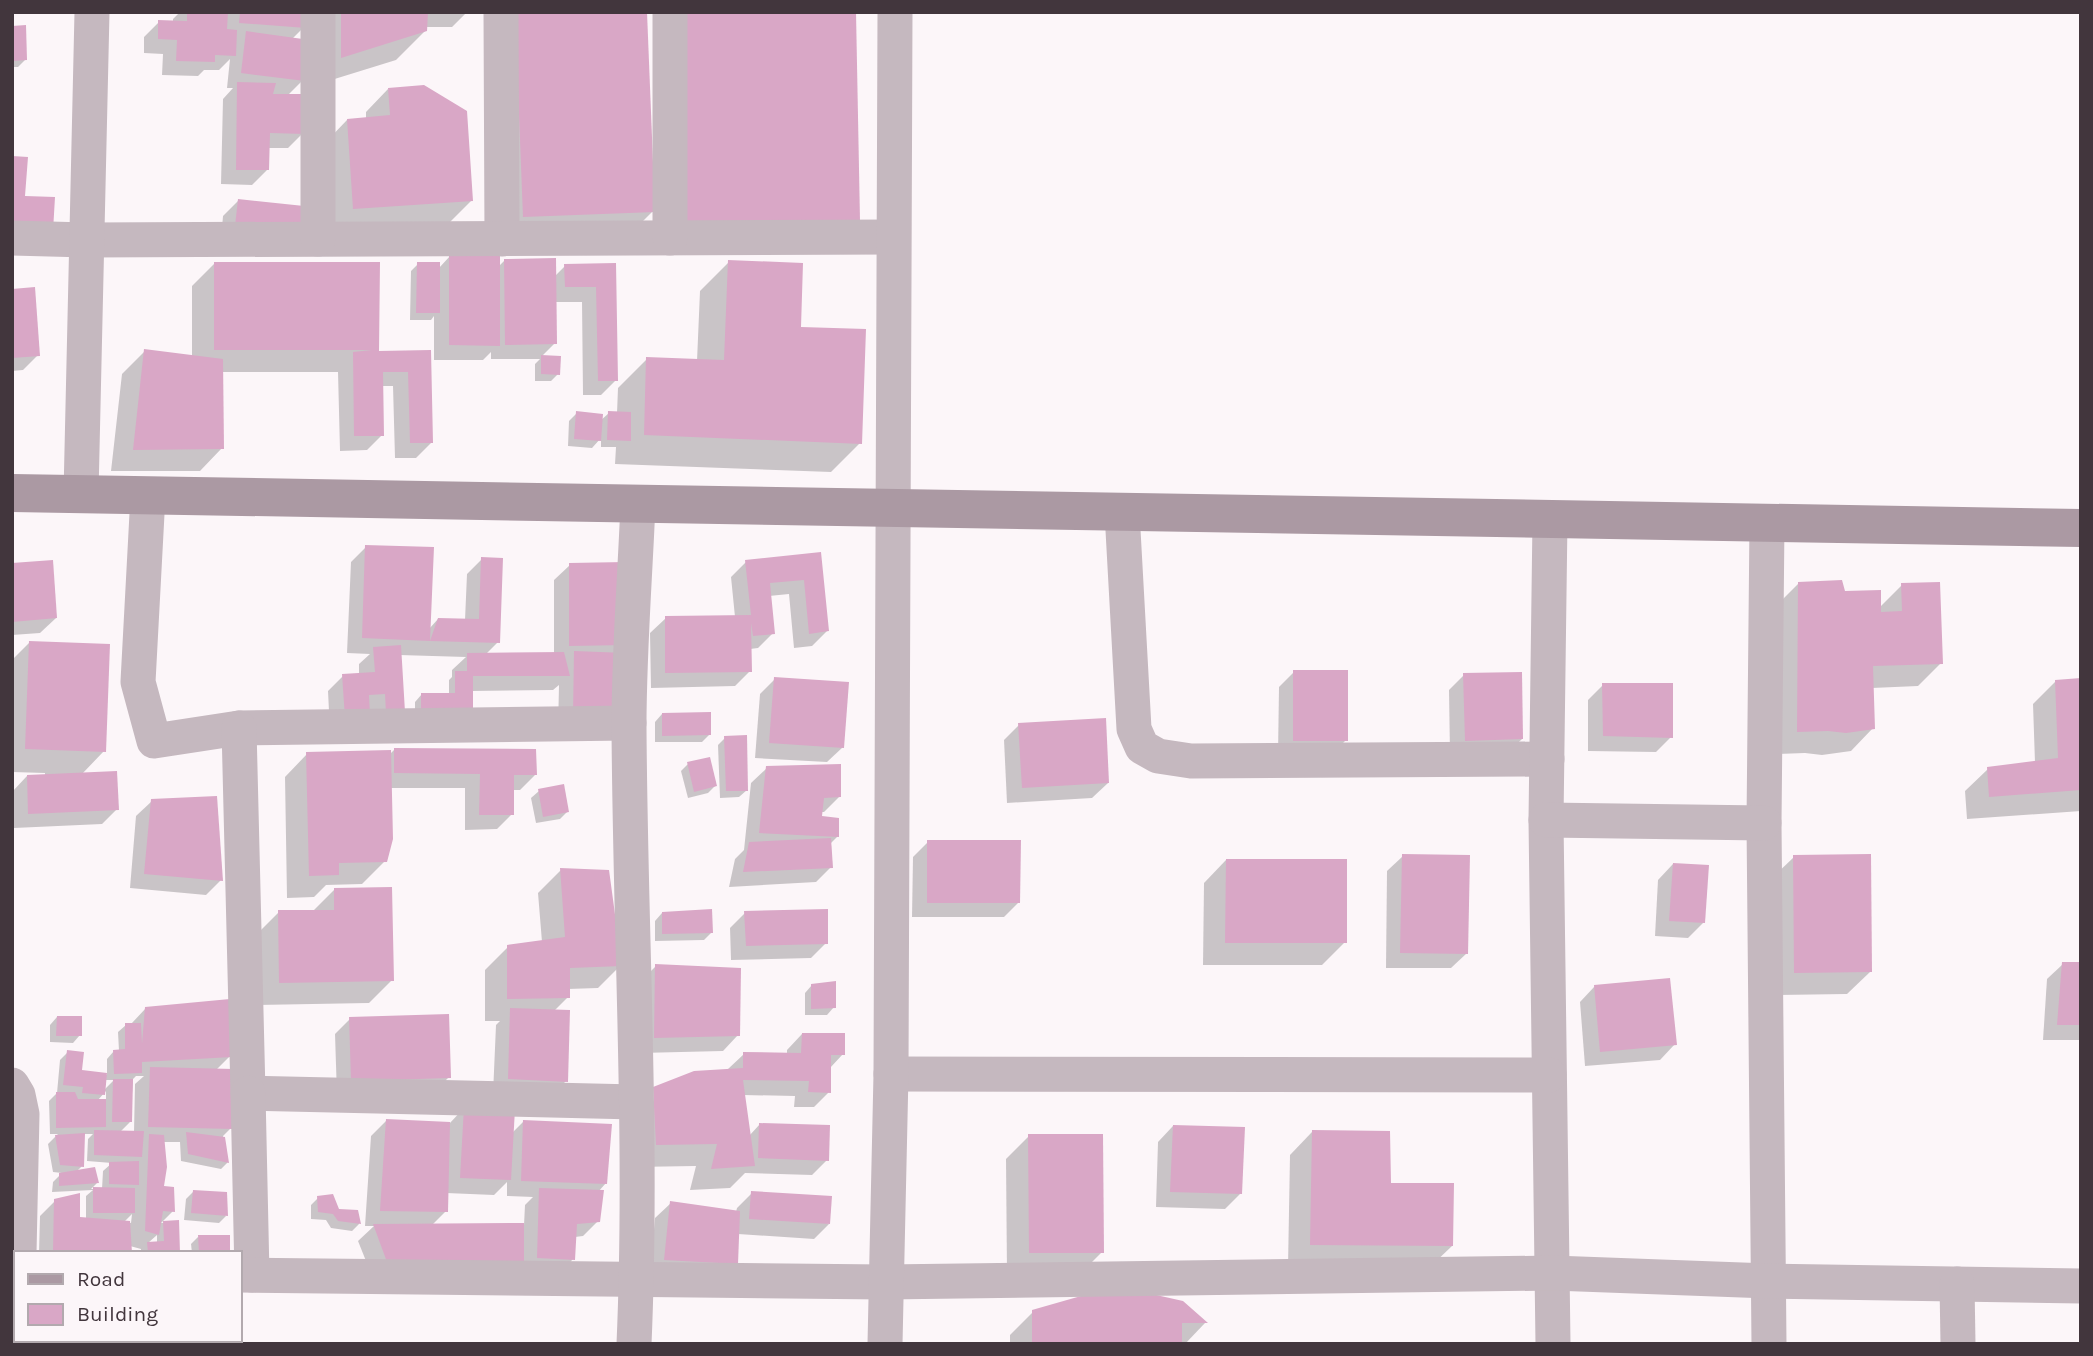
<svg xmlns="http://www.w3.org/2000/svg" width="2093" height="1356" font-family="Karla,sans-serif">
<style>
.shadow{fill:#0003;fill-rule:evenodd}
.building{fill:#d9a7c6}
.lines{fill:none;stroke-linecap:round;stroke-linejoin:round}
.street{stroke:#c5b8bf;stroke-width:35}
.secondary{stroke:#ab99a3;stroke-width:38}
</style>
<rect width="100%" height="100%" fill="#fcf6f9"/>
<g class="shadow">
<path d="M180,12H305L304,27L292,39L303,80L287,96L303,133L288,148H268L267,170L252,185L221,184L223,99L233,88H227L230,59L219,70H204L198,76L162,75L163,54L144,53V37L159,22H173V19Z"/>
<path d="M313,12H467L452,27H426V30L396,60L312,86Z"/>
<path d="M485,12L653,211L624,240L494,246Z"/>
<path d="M12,27L26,59L18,67H12Z"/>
<path d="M388,89L471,201L449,223L331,231L325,143L347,120L366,119V112Z"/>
<path d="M238,201L302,208L221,240L223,216Z"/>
<path d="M450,256L498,267L505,260L555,276L565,266L614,265L616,380L601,395H583L582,302H555V343L542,356L558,374L551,381H535V364L540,359H491V352L483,360H434V316L431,320H410L411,271L418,264L439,268Z"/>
<path d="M729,262L799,328L860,443L831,472L615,464L616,447H601V438L592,448L568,446L569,421L577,413L600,421L609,413H617L618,388L647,359L697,361L700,291Z"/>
<path d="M214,264H378L374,353L430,351L432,442L416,458H395L393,386H381L382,435L367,450L340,451L338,372H221L222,448L200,471H111L122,374L145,351L192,357V286Z"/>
<path d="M12,290L38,355L23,370L12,371Z"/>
<path d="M366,547L429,629L438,619L465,620L467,574L482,559L498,642L485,655L554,654V580L570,565L625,645L558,730L559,685L553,690L471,691L415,724V702L422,694H449V680L452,677V670L466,657L399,655L403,711L330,732L328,691L343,676L359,675V664L370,654L347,653L351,562Z"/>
<path d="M819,554L827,631L812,646L794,648L789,594L769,596L773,633L758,648L750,649V671L735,686L651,688L650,633L666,618L735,617L731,577L746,562Z"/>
<path d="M12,565L56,618L40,633L12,635Z"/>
<path d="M1798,584L1844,593L1880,607L1902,585L1941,663L1918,686L1872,688L1873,728L1851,751L1822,755L1805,753L1775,754L1776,606Z"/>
<path d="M29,643L104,751L82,774L117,809L102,824L14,828L12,792L27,776H45V773L12,772V660Z"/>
<path d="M1294,672L1346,740L1331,755H1278L1279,687Z"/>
<path d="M1464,675L1522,739L1506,754L1450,755L1449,690Z"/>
<path d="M775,679L843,747L827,762L755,758L760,694Z"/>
<path d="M2081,680V811L1967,819L1965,791L1988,769L2035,763L2033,704L2056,681Z"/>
<path d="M1603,685L1671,737L1656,752L1588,751V700Z"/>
<path d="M662,714L709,735L702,742H655V722Z"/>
<path d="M1019,725L1108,783L1092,798L1007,803L1004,740Z"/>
<path d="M725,738L747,790L739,797L720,798L718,745Z"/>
<path d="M394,750L535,775L520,790H512V814L497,829L465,830V788H390L385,861L362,884L326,885L314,897L287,898L285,777L307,754L389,755Z"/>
<path d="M688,764L715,786L708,793L688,798L681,771Z"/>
<path d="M767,768L839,797L824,812H821L820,818L838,836L830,844L831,867L816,882L729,887L735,859L744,850L751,783Z"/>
<path d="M539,791L567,812L560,819L536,823L531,798Z"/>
<path d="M152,801L221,880L206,895L130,888L136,816Z"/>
<path d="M928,842L1019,902L1004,917H912L913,857Z"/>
<path d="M1403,856L1467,953L1451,968H1386L1387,871Z"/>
<path d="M1794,857L1870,972L1847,994L1772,995L1771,879Z"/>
<path d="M1226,860L1345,942L1322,965H1203L1204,883Z"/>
<path d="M1673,864L1704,922L1688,938L1655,936L1658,880Z"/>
<path d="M561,870L620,966L598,988L568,989V997L554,1011L566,1081L551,1096L493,1094L496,1025L500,1021H485V970L508,947L542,942L538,893Z"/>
<path d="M334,890L392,980L369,1003L257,1005L256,935L279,912H312Z"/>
<path d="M662,913L711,933L704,940L655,941V921Z"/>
<path d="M745,913L826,943L811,958L731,960L730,928Z"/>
<path d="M2081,963V1040H2043L2047,979L2063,964Z"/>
<path d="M656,966L738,1035L723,1051L640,1053L641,981Z"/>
<path d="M812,985L834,1007L827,1015H805V993Z"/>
<path d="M1595,986L1675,1044L1660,1060L1585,1066L1580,1002Z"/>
<path d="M146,1008L230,1056L216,1070L231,1128L223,1136L228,1162L221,1169L181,1161L180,1142H163L162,1187L173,1211L161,1223L177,1222L178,1253H141V1249L130,1246V1253H39L40,1216L55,1201L78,1218L86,1219V1196L93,1190L52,1192L53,1182L62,1173L53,1172L48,1144L58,1134H50L49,1101L57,1093L60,1060L68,1052L81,1072L107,1075V1059L114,1051H119L118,1032L126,1025L131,1024ZM136,1076H144L135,1084L134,1132H120L130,1122L133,1079ZM105,1080H114L104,1090ZM106,1091V1100L97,1101ZM83,1134H93L88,1139L87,1161L112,1163L103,1171L102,1189H91L97,1183L76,1172L82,1166ZM132,1214L131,1223L124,1222ZM157,1235V1243H148Z"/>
<path d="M57,1017L80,1035L73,1043L50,1042V1025Z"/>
<path d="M350,1019L449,1077L434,1092L337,1096L335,1034Z"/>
<path d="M802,1034L843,1054L830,1068L829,1092L814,1107H794L795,1096L743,1095L749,1136L760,1124L827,1160L812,1175L745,1173L730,1188L690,1190L696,1166L634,1167L631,1111L728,1069L744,1054L787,1055V1050Z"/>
<path d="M464,1108L512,1133L523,1122L606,1183L598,1192V1221L583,1236L575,1237L573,1259L558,1275L372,1276L358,1241L374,1226H365L371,1136L386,1121L449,1124ZM507,1182V1196L533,1197L525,1205L524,1225L431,1226L446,1211V1193L494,1195Z"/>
<path d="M1173,1126L1240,1194L1225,1209L1156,1207L1158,1142Z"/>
<path d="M1312,1132L1389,1184L1452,1246L1429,1268L1288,1267L1290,1155Z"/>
<path d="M1029,1136L1102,1252L1079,1275H1007L1006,1159Z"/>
<path d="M193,1192L226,1216L219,1223L184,1220L186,1199Z"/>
<path d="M752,1193L829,1224L814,1239L738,1234L721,1278L650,1275L655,1218L671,1203L736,1212L737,1208Z"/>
<path d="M318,1198L337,1211L357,1212L359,1224L352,1231L331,1228L326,1220L311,1219V1205Z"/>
<path d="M198,1237L228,1253H192L191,1244Z"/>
<path d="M1182,1303L1205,1323L1185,1344H1010V1335L1033,1312Z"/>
</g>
<g class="building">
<path d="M187,12H228L227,29L237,30L236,56L215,55V62L176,61L177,40L158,39V20L187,21Z"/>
<path d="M240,12H307L306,28L239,23Z"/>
<path d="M341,12H428L427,31L341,58Z"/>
<path d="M515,12H647L655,212L523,217Z"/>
<path d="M683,12H856L860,221L687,225Z"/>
<path d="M26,25L27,60L12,61V26Z"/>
<path d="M246,31L310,40L305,81L241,73Z"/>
<path d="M237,82L276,83L273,94H305V134L270,133L269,170H236Z"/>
<path d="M424,85L467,111L473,201L353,209L347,119L390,115L388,88Z"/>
<path d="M12,156L28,157L25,196L55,197L53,231L12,229Z"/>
<path d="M238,199L304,206L301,233L235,226Z"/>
<path d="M449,255H500V346L449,345Z"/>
<path d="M556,258L557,344L505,345L504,259Z"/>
<path d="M728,260L803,263L801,327L866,329L862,444L644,435L646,357L724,360Z"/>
<path d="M214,262H380L379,351L431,350L433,443H410L408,372H383L384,436H354L353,352L372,350H214Z"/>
<path d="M417,262H440V313H416Z"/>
<path d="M616,263L618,381H598L596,287H565L564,264Z"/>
<path d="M35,287L40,356L12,358V289Z"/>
<path d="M144,349L223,359L224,449L133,450Z"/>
<path d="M541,355L561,356L560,375L541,374Z"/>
<path d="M576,411L603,414L601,441L574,439Z"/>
<path d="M608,411L631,412V441L607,440Z"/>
<path d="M365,545L434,547L430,641L438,618L479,619L481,557L503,558L500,643L430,641L362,638Z"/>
<path d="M821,552L829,631L809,634L804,580L770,583L775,634L753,636L751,623L752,672L665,673V616L751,615L745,560Z"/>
<path d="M53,560L57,618L12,622V563Z"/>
<path d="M626,562L627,645L569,646V563Z"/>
<path d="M1842,580L1845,591L1881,590V612L1902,611L1901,583L1940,582L1943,664L1873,666L1875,729L1846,733L1828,731L1797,732L1798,582Z"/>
<path d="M29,641L110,644L106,752L25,749Z"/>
<path d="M401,645L405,712L386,713L385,694L369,695L370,716L345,718L342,674L375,672L373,647Z"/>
<path d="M574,651L626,653L625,717L573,716Z"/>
<path d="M564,652L570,676H473V717H421V693H455V671H467V653Z"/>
<rect x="1293" y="670" width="55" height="71"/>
<path d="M1522,672L1523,739L1465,741L1463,673Z"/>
<path d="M774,677L849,682L844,748L769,743Z"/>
<path d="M2081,678V790L1989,797L1987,767L2058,758L2055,680Z"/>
<path d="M1602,683H1673V738L1603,736Z"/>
<path d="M711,712V735L662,736V713Z"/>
<path d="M1106,718L1109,783L1022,788L1018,723Z"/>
<path d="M747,735L748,791H726L724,736Z"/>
<path d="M394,748L536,749L537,775H514V815H479L480,774L394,773Z"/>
<path d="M391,750L393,839L387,862L339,863V875L309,876L306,752Z"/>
<path d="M710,757L717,786L694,792L687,762Z"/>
<path d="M841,764V797L824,798L822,816L839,818V837L759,833L766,766Z"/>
<path d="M117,771L119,810L28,814L27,775Z"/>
<path d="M564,784L569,812L543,817L538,789Z"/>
<path d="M217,796L223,881L144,874L151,799Z"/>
<path d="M831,838L833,868L743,872L749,842Z"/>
<path d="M927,840H1021L1020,903H927Z"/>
<path d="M1402,854L1470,855L1468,954L1400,953Z"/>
<path d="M1871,854L1872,972L1794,973L1793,855Z"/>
<path d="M1226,859H1347V943H1225Z"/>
<path d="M1673,863L1709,865L1705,923L1669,921Z"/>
<path d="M560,868L609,870L622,966L570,968V998L507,999V945L565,937Z"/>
<path d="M392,887L394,981L279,983L278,910H334V888Z"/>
<path d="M712,909L713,933L662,934V912Z"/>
<path d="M828,909V944L746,946L744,911Z"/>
<path d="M2062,962H2081V1025H2057Z"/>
<path d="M655,964L741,968L740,1036L654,1038Z"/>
<path d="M1670,978L1677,1045L1600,1052L1594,985Z"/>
<path d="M836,981V1008L811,1009V984Z"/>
<path d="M230,999L232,1057L142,1062V1073L114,1074L113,1050L125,1049V1023H141L142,1044L145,1007Z"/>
<path d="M510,1008L570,1010L568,1082L508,1079Z"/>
<path d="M449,1014L451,1078L351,1081L349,1017Z"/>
<path d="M57,1016H82V1036H56Z"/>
<path d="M802,1033H845V1055H831V1093L808,1092L809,1081L743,1080L755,1166L711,1169L717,1144L656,1145L653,1087L694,1071L743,1068V1052L801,1053Z"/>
<path d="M67,1050L84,1052L82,1070L107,1073L105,1095L82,1093L83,1087L63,1085Z"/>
<path d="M150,1067L234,1069L233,1129L148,1127Z"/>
<path d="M113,1079H133L132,1122H112Z"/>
<path d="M56,1092H75L78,1099H106V1127L56,1128Z"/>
<path d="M464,1107L515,1109L511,1180L460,1178Z"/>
<path d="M386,1119L450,1122L448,1212L380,1211Z"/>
<path d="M523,1120L612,1124L607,1184L521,1181Z"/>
<path d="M759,1123L830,1125L829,1161L758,1158Z"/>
<path d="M1173,1125L1245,1127L1242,1194L1170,1192Z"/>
<path d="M94,1130L144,1131L142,1157L94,1155Z"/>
<path d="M1312,1130L1390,1131L1391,1183H1454L1453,1246L1310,1245Z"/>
<path d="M186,1132L225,1137L229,1163L188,1154Z"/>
<path d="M85,1133L84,1167L60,1165L55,1135Z"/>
<path d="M149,1134L164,1135L167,1167L164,1186L174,1187L175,1212L163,1211L159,1235L145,1231Z"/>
<path d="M1028,1134H1103L1104,1253H1029Z"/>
<path d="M139,1161V1185L109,1184V1162Z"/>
<path d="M95,1167L99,1183L59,1186V1173Z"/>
<path d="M93,1187L135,1188V1213H93Z"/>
<path d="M539,1188L604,1190L600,1222L577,1224L575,1260L537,1258Z"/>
<path d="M193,1190L227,1192L228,1216L191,1213Z"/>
<path d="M751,1191L832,1196L830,1224L749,1219Z"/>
<path d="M80,1193V1217L130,1221L132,1253L53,1252L54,1199Z"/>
<path d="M333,1194L339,1209L358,1210L361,1224L338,1221L333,1214L318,1212L317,1196Z"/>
<path d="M670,1201L740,1211L738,1264L664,1260Z"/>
<path d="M179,1220L180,1253H148L147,1242L164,1241L163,1221Z"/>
<path d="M524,1223V1261L387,1262L373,1224Z"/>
<path d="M198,1235H230V1253H199Z"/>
<path d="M1116,1286L1183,1301L1208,1323H1182V1344H1032V1310Z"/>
</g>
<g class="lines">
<g class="street">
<path d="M501,12L502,239"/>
<path d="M12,238L87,240L893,237"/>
<path d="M670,238V12"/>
<path d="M318,239V12"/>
<path d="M81,494L92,12"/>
<path d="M148,495L138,682L154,741L239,728L629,723"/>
<path d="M1122,512L1134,729L1142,747L1158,756L1191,761L1547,759"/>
<path d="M1550,519L1546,820L1553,1344"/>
<path d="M1767,522L1764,823L1769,1344"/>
<path d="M239,728L248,1093L636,1102"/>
<path d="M1546,820L1764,823"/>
<path d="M891,1074L1549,1075"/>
<path d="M12,1085L18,1095L22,1114L19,1253"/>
<path d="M248,1093L252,1275"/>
<path d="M240,1275L885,1282L1553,1273L1769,1281L2081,1286"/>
<path d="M1957,1284L1958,1344"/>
<path d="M119,1340V1344"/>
<path d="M634,1344C643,1138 630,931 629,725C629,652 635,577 638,504"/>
<path d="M885,1344L891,1074L895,12"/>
</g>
<path class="secondary" d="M12,493L2081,528"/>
</g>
<rect width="2093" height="1356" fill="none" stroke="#42363d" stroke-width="28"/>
<rect x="14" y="1251" width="228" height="91" fill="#fcf6f9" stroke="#b2a9ae" stroke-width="2"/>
<rect x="28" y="1274" width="35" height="10" fill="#ab99a3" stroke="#b2a9ae" stroke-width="2"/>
<text x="77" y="1286" font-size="21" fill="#42363d">Road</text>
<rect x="28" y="1304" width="35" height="21" fill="#d9a7c6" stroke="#b2a9ae" stroke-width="2"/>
<text x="77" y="1321" font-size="21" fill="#42363d">Building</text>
</svg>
